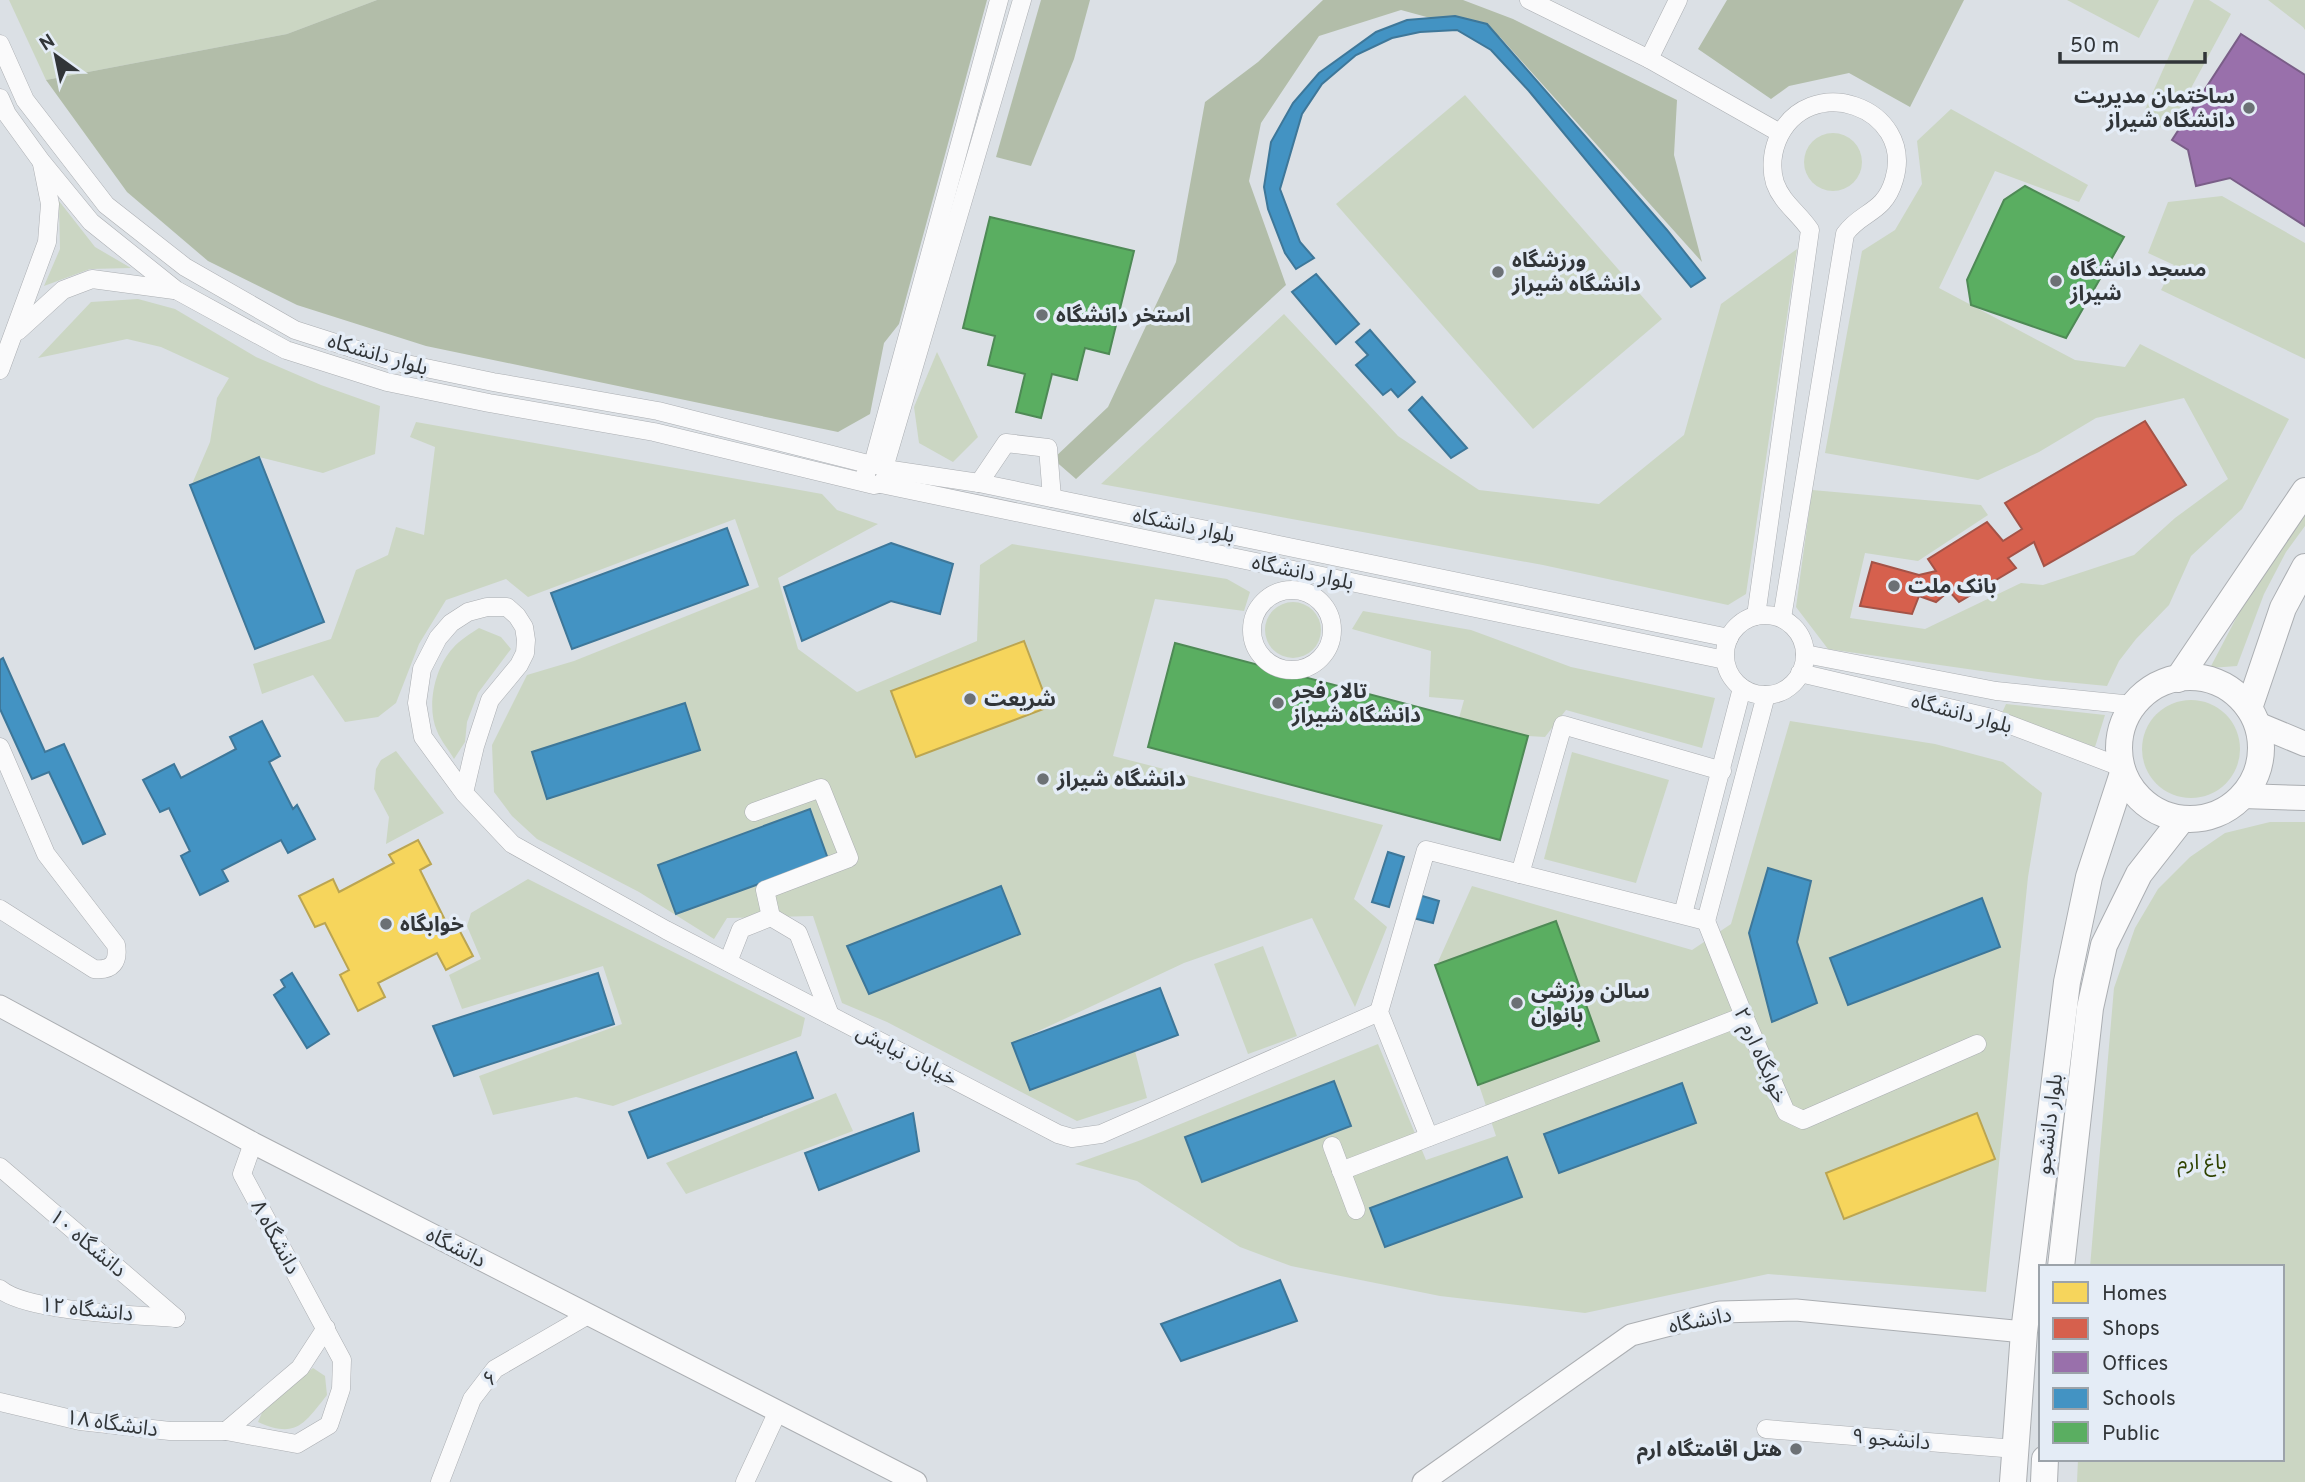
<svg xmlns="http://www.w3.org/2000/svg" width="2305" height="1482" font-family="Overpass,'Noto Sans Arabic',sans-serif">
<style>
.green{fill:#cbd6c3}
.forest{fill:#b2bda9}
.homes{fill:#f6d55c;stroke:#bba551;stroke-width:2}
.shops{fill:#d6604d;stroke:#a45347;stroke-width:2}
.offices{fill:#9970ab;stroke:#7a5e88;stroke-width:2}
.schools{fill:#4393c3;stroke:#3e7799;stroke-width:2}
.public{fill:#5aae61;stroke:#4e8a55;stroke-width:2}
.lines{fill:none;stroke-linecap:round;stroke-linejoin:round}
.minor-casing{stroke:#abaeb2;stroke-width:19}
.tertiary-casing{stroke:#abaeb2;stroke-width:23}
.secondary-casing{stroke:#abaeb2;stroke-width:26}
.primary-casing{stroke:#abaeb2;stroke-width:28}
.minor{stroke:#fafafb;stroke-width:18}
.tertiary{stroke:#fafafb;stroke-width:21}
.secondary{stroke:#fafafb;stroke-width:24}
.primary{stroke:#fafafb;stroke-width:26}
.poi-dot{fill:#6c7175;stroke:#e4ecf6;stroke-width:2.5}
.labels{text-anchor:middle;stroke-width:7;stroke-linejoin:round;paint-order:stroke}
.poi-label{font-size:21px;font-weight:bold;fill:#313538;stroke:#e4ecf6;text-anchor:start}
.street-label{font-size:21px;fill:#313538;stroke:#e4ecf6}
.park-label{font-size:21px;fill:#2f4200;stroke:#e4ecf6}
</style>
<rect width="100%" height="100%" fill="#dbe0e5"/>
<g class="green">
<path d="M9,0H377L287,34L46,80Z"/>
<path d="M2067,0H2159L2139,38Z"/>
<path d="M2194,0H2209L2231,14L2170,127L2137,128Z"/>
<path d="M2268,0H2305V30L2303,27Z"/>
<path d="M1465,95L1662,319L1533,429L1336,204Z"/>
<path d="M1951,109L2088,185L2079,202L1995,171L1939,288L2075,360L2125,367L2140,344L2289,419L2242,509L2191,556L2169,605L2136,639L2119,661L2107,686L2045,680L1828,649L1796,607L1812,490L1981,505L1988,515L1918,561L1865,553L1850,618L1925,629L2021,583L2043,585L2134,555L2175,518L2228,479L2184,398L2096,418L2039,452L1978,480L1825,453L1862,251L1895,230L1922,184L1917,141Z"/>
<circle cx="1833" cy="162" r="29"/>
<path d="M2222,196L2305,243V359L2161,290L2174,265L2148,253L2168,202Z"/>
<path d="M59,201L95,247L131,268L90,269L44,286L60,249Z"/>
<path d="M1797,249L1746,594L1728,605L1543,565L1101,484L1284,314L1398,436L1479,490L1599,504L1684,435L1721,304Z"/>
<path d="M138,299L175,309L256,357L321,385L380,406L375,454L323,473L259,457L192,484L210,442L217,398L229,378L161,347L127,339L38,358L91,302Z"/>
<path d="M937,352L978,437L953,462L919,443L914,407Z"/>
<path d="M416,422L822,494L837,510L878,524L778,578L798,649L857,692L977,641L980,565L1012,544L1227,579L1250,592L1244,611L1155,599L1113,756L1383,825L1354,899L1387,927L1355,1007L1312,918L1184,963L1013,1043L1030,1090L1135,1051L1147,1098L1077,1121L887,1022L842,1003L813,916L727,918L714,939L639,892L537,839L512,816L494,792L492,745L527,675L574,661L759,587L735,519L528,597L506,579L446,600L419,644L396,703L378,717L345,722L313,675L262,694L253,664L331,639L356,570L388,555L396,527L424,535L435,447L410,437Z"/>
<path d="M2305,513V526L2286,552L2264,594L2237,666L2210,668L2242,607Z"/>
<circle cx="1293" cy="630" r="28"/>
<path d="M1363,611L1471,630L1571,667L1715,698L1702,748L1566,710L1545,737L1528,736L1459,718L1464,700L1429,697L1431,651L1352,629Z"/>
<path d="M479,628L501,637L511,649L478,693L467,722L465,742L454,759C449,750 441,741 437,731C426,706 435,667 453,648C460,640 470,634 479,628Z"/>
<circle cx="2191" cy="749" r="49"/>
<path d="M2006,704L2105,715L2095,747L2002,713Z"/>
<path d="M1790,721L1935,744L2003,762L2042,793L2028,877L1986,1292L1768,1274L1585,1313L1440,1296L1291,1266L1240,1247L1137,1181L1075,1164L1141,1140L1378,1044L1426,1160L1496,1136L1479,1085L1599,1041L1556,921L1437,964L1472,886L1692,950L1731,924Z"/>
<path d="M396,751L444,813L386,844L389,817L374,789L376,769L381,760Z"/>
<path d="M1572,752L1669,780L1636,883L1544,859Z"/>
<path d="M2270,822H2305V1482H2077L2078,1459H2282V1267H2090L2114,988L2135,928L2158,889L2190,857L2225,833Z"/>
<path d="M528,879L805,1018L801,1036L613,1106L576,1097L493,1115L479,1076L622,1024L603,966L462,1009L449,975L481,959L467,926L471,913Z"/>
<path d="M1263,946L1297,1036L1248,1054L1214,964Z"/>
<path d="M836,1093L853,1131L686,1194L666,1163Z"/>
<path d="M313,1368L325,1376L327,1395C304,1424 296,1439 258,1422L264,1408Z"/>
</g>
<g class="forest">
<path d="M377,0H987L899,324L884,343L870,414L838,432L426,346L297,305L208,261L127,192L46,80L287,34Z"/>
<path d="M1041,0H1090L1074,59L1031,166L996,157Z"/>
<path d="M1323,0H1463L1513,19L1677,100L1674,155L1702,262L1500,37L1401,10L1319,36L1261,123L1249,181L1286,285L1076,479L1053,459L1108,407L1176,262L1205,102L1258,62Z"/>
<path d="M1727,0H1964L1910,107L1849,73L1789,86L1771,99L1698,49Z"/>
</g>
<g class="homes">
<path d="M1024,641L1049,707L916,757L891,691Z"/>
<path d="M418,840L431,864L420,870L448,926L455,922L473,956L446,970L437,953L378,983L385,997L358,1011L340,975L349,970L325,923L315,927L299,896L333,879L339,892L394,863L389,855Z"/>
<path d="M1977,1113L1995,1159L1844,1219L1826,1173Z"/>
</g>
<path class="shops" d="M2145,421L2186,485L2044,566L2034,542L2008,558L2016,568L1959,602L1949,591L1936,602L1919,596L1912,614L1860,606L1872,562L1919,575L1936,571L1928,559L1987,522L2003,541L2022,529L2005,503Z"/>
<path class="offices" d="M2241,34L2305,75V226L2230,178L2196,186L2188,150L2172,140Z"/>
<g class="schools">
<path d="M1455,16L1487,24L1667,230L1705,278L1691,287L1529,91L1491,50L1457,30L1420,32L1392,38L1356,55L1322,84L1302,114L1280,189L1300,242L1314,258L1296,269L1285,253L1268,209L1264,187L1271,142L1293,103L1319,73L1376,32L1407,20Z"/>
<path d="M1316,274L1359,324L1336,344L1292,292Z"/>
<path d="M1370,330L1415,382L1398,397L1391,389L1383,395L1356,365L1368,355L1356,342Z"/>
<path d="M1422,397L1467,448L1451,458L1409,410Z"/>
<path d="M259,457L324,622L255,649L190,485Z"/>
<path d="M727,528L748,585L572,649L551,593Z"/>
<path d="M891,543L953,564L940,614L891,601L802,641L784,587Z"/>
<path d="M3,658L45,752L64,744L105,834L83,844L49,772L32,779L0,709V660Z"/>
<path d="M685,703L700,750L547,799L532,752Z"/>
<path d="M262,721L280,756L269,762L293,809L297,805L315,839L288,853L281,840L222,870L228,881L200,895L181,856L190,851L169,808L160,812L143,780L174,764L181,778L236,749L230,737Z"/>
<path d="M810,809L828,859L676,914L658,865Z"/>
<path d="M1388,852L1404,857L1389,907L1372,902Z"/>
<path d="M1768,868L1811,881L1797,942L1817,1003L1772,1022L1749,933Z"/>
<path d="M1001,886L1020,934L869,994L847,946Z"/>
<path d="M1419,895L1439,901L1433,923L1413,918Z"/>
<path d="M1982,898L2000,947L1848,1005L1830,958Z"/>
<path d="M292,973L329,1034L307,1048L274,995L285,987L281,980Z"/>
<path d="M598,973L614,1024L454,1076L433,1026Z"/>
<path d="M1160,988L1178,1035L1030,1090L1012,1043Z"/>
<path d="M796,1052L813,1098L648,1158L629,1112Z"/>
<path d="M1334,1081L1351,1126L1202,1182L1185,1137Z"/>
<path d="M1682,1083L1696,1123L1559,1173L1544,1134Z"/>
<path d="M913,1113L919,1151L819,1190L805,1153Z"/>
<path d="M1507,1157L1522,1197L1385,1247L1370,1208Z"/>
<path d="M1280,1280L1297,1321L1181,1361L1161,1324Z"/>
</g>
<g class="public">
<path d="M2025,186L2124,237L2066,338L1971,305L1967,280L2004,200Z"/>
<path d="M990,217L1134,251L1109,354L1085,348L1077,380L1052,374L1041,418L1016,412L1025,374L988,365L995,336L963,328Z"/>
<path d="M1175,643L1528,736L1500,840L1148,747Z"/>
<path d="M1556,921L1599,1041L1478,1085L1435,965Z"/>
</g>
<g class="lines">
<defs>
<g id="minor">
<path d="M1529,0L1649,59L1780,133"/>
<path d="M0,44L25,100L106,205L185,267L295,330L392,361L493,382L658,411L872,465"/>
<path d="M1649,59L1678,0"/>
<path d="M0,98L7,114L41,161L91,222L176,290L286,350L387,382L489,403L654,432L874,485C888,484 890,468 876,464L869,467L865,475L868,482"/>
<path d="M18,331L63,290L92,279L174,290"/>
<path d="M0,370L47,242L50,204L42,164"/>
<path d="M873,464L999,0"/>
<path d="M884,468L1022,0"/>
<path d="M885,469L979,483L1729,638"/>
<path d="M979,483L1006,443L1048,448L1052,498"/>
<path d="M881,484L1725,660"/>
<circle cx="1292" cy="630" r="40"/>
<circle cx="1765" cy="655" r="40"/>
<path d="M1756,616L1810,230C1799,213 1782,203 1775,183C1771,170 1772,154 1777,141C1807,69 1916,107 1894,180C1884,214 1861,211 1845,234L1782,618"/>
<path d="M1805,654L1996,691L2133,705"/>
<path d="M1800,673L1992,718L2121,767"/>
<path d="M0,747L46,854L116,945C119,962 112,971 94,969L0,909"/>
<path d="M464,793L475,746L490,700L519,665L525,653L526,640L524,627L517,616L507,607H487L468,612L451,623L438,638L422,669L417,703L423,737L464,793L512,844L666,930L1058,1134L1072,1138L1101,1134L1379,1012"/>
<path d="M754,812L821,788L849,858L765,890L771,917"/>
<path d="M1520,874L1563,725L1722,771"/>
<path d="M1683,914L1742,688"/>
<path d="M1706,921L1744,1016L1786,1112L1803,1120L1977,1044"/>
<path d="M1706,921L1766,695"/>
<path d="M728,962L741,929L771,917L798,933L830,1015"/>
<path d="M1429,1137L1379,1012L1426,850L1706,921"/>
<path d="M1332,1146L1356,1210"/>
<path d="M0,1167L176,1318"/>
<path d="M1341,1171L1744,1016"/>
<path d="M0,1289C27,1312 137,1315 176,1318"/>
<path d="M0,1402L80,1421L170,1431H226L297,1444L329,1425L341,1389L342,1360L242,1174L253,1143"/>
<path d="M1766,1429L2016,1449"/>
<path d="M226,1431L300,1368L326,1328"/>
<path d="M440,1482L472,1399L495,1369L588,1315"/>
<path d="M745,1482L778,1411"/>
</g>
<g id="tertiary">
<path d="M0,1006L253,1143L916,1482"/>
<path d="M1423,1482L1631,1335L1720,1312L1796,1310L2024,1332"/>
</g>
<g id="secondary">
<path d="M2257,724L2305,744"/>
<path d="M2243,796L2305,798"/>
</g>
<g id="primary">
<circle cx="2190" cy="748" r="71"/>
<path d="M2178,679L2305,491"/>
<path d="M2249,708L2283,608L2305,567"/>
<path d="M2061,1267L2090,1008L2104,945L2139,874L2182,819"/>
<path d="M2013,1482L2024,1332L2067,982L2089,877L2123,773"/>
<path d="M2044,1482L2045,1459"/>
</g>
</defs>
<use href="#minor" class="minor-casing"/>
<use href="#tertiary" class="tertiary-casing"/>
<use href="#secondary" class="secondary-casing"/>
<use href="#primary" class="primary-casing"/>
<use href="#minor" class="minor"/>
<use href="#tertiary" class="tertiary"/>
<use href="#secondary" class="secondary"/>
<use href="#primary" class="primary"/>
</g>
<g class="poi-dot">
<circle cx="2249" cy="108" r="7"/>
<circle cx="1498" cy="272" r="7"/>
<circle cx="2056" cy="281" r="7"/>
<circle cx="1042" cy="315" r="7"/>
<circle cx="1894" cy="586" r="7"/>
<circle cx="970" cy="699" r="7"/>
<circle cx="1278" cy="703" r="7"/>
<circle cx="1043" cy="779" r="7"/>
<circle cx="386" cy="924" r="7"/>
<circle cx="1517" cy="1003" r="7"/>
<circle cx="1796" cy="1449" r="7"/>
</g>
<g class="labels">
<g class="poi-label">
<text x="2235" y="103" text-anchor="end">ساختمان مدیریت<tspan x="2235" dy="24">دانشگاه شیراز</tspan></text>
<text x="1512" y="267">ورزشگاه<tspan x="1512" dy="24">دانشگاه شیراز</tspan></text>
<text x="2070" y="276">مسجد دانشگاه<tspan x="2070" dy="24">شیراز</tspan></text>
<text x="1056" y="322">استخر دانشگاه</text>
<text x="1908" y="593">بانک ملت</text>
<text x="1292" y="698">تالار فجر<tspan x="1292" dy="24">دانشگاه شیراز</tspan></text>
<text x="984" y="706">شریعت</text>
<text x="1057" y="786">دانشگاه شیراز</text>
<text x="400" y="931">خوابگاه</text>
<text x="1531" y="998">سالن ورزشی<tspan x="1531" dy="24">بانوان</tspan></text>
<text x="1782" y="1456" text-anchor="end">هتل اقامتگاه ارم</text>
</g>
<g class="street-label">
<text transform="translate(378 354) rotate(16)" y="7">بلوار دانشکاه</text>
<text transform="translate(1184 525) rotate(12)" y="7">بلوار دانشکاه</text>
<text transform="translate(1303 572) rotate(12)" y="7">بلوار دانشگاه</text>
<text transform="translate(1962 713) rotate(15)" y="7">بلوار دانشگاه</text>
<text transform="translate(907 1055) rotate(27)" y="7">خیابان نیایش</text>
<text transform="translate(1761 1055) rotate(66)" y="7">خوابگاه ارم ۲</text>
<text transform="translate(2049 1124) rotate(-83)" y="7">بلوار دانشجو</text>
<text transform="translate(276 1237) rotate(62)" y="7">۸ دانشگاه</text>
<text transform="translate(88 1243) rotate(40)" y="7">۱۰ دانشگاه</text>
<text transform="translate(456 1247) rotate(27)" y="7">دانشگاه</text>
<text transform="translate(87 1309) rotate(6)" y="7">۱۲ دانشگاه</text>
<text transform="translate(1700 1320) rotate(-11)" y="7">دانشگاه</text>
<text transform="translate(490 1378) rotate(-47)" y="7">۶</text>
<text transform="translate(112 1423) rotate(8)" y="7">۱۸ دانشگاه</text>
<text transform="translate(1891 1439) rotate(5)" y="7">۹ دانشجو</text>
</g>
<g class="park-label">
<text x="2202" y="1169">باغ ارم</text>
</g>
</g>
<rect x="2039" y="1265" width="245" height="196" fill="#e4ecf6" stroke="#9ca3aa" stroke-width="2"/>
<rect x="2053" y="1282" width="35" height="21" fill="#f6d55c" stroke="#9ca3aa" stroke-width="2"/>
<text x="2102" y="1300" font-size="21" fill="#313538">Homes</text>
<rect x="2053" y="1318" width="35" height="21" fill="#d6604d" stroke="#9ca3aa" stroke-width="2"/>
<text x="2102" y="1335" font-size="21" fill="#313538">Shops</text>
<rect x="2053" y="1352" width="35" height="21" fill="#9970ab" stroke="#9ca3aa" stroke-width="2"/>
<text x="2102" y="1370" font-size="21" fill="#313538">Offices</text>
<rect x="2053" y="1388" width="35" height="21" fill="#4393c3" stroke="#9ca3aa" stroke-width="2"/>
<text x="2102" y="1405" font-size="21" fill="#313538">Schools</text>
<rect x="2053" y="1422" width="35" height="21" fill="#5aae61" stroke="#9ca3aa" stroke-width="2"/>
<text x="2102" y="1440" font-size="21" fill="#313538">Public</text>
<g transform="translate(56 56) rotate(327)" stroke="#e4ecf6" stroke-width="5" paint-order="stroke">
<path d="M0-5L12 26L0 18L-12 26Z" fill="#313538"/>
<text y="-10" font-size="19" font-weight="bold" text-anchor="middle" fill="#313538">N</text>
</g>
<path d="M2060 52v10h145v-10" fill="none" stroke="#313538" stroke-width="3.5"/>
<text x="2070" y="52" font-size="21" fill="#313538" stroke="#e4ecf6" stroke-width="5" paint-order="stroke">50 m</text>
</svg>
